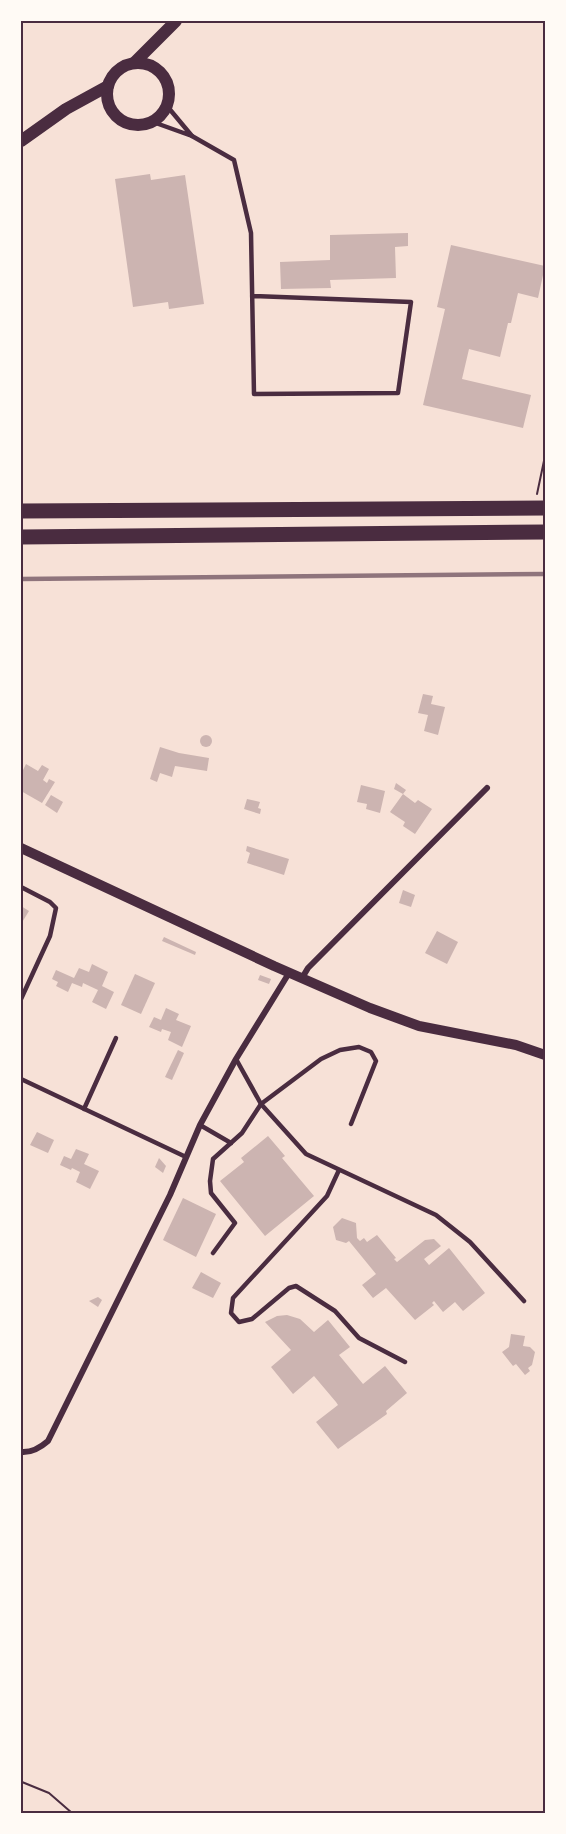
<svg xmlns="http://www.w3.org/2000/svg" width="566" height="1834" font-family="Raleway,sans-serif">
<style>
.building{fill:#ccb4b1}
.lines{fill:none;stroke-linecap:round;stroke-linejoin:round}
.path{stroke:#4a2c40;stroke-width:2}
.service{stroke:#4a2c40;stroke-width:4.5}
.minor{stroke:#4a2c40;stroke-width:6}
.tertiary{stroke:#4a2c40;stroke-width:10}
.secondary{stroke:#4a2c40;stroke-width:12}
.trunk{stroke:#4a2c40;stroke-width:15}
.rail{stroke:#8f747c;stroke-width:4.5}
.neatline{fill:none;stroke:#4a2c40;stroke-width:2}
</style>
<rect width="100%" height="100%" fill="#f7e1d7"/>
<g class="building">
<path d="M150,174L151,180L185,175L204,304L169,309L168,302L133,307L115,179Z"/>
<path d="M408,233V246L395,247L396,278L330,280L331,288L281,289L280,262L330,260V235Z"/>
<path d="M451,245L545,266L538,298L518,293L511,323H508L500,357L469,349L462,379L531,395L523,428L423,405L445,309L437,307Z"/>
<path d="M423,694L433,696L431,704L445,707L438,735L424,731L428,715L418,713Z"/>
<circle cx="206" cy="741" r="6"/>
<path d="M160,747L179,753L209,758L207,771L175,766L172,777L160,773L157,782L150,779Z"/>
<path d="M26,764L38,771L42,765L49,769L43,780L47,783L49,779L55,782L42,803L21,791V769L23,770Z"/>
<path d="M396,783L406,790L403,794L394,789Z"/>
<path d="M361,785L385,791L380,813L366,809L367,804L357,802Z"/>
<path d="M403,794L415,803L418,800L432,809L415,834L403,826L405,822L390,812Z"/>
<path d="M51,795L63,802L57,813L45,805Z"/>
<path d="M247,799L260,802L258,808L261,809L260,814L244,809Z"/>
<path d="M247,846L289,859L284,875L247,863L250,853L246,851Z"/>
<path d="M403,890L415,895L411,907L399,903Z"/>
<path d="M21,906L29,911L21,924Z"/>
<path d="M437,931L458,942L447,964L425,953Z"/>
<path d="M164,937L196,952L195,955L162,941Z"/>
<path d="M92,964L108,972L102,986L114,992L106,1009L92,1002L98,990L83,983L82,987L72,983L68,992L56,986L58,982L52,979L56,970L74,978L79,968L89,972Z"/>
<path d="M135,974L155,983L141,1014L121,1005Z"/>
<path d="M260,975L271,979L269,984L258,980Z"/>
<path d="M166,1008L179,1014L176,1020L191,1026L182,1047L168,1040L171,1032L162,1029L161,1032L149,1027L154,1017L161,1020Z"/>
<path d="M178,1050L184,1053L172,1080L165,1077Z"/>
<path d="M37,1132L54,1140L48,1153L30,1145Z"/>
<path d="M268,1136L285,1156L282,1158L314,1196L265,1236L220,1181L244,1162L241,1158Z"/>
<path d="M76,1149L89,1154L84,1164L99,1171L90,1189L76,1182L80,1172L72,1168L71,1170L60,1165L64,1156L71,1159Z"/>
<path d="M159,1158L166,1166L163,1173L155,1167Z"/>
<path d="M183,1198L216,1214L196,1257L163,1240Z"/>
<path d="M342,1218L356,1223L357,1238L360,1241L364,1238L367,1242L377,1235L396,1258L394,1259L397,1262L425,1240L434,1239L441,1246L424,1259L429,1265L449,1248L485,1293L463,1311L455,1302L443,1312L434,1301L432,1303L434,1305L415,1320L386,1288L373,1298L362,1285L376,1274L349,1241L346,1243L336,1240L333,1227Z"/>
<path d="M201,1272L221,1283L213,1298L192,1288Z"/>
<path d="M98,1297L102,1300L98,1307L89,1301Z"/>
<path d="M287,1315L300,1319L314,1332L328,1320L350,1347L339,1355L363,1384L385,1366L407,1393L386,1411L387,1414L338,1449L316,1422L338,1405L336,1402L314,1376L293,1394L271,1367L291,1350L265,1322L277,1316Z"/>
<path d="M511,1334L525,1336L523,1346L530,1347L535,1352L532,1365L528,1368L530,1371L525,1375L516,1364L513,1366L502,1352L509,1347Z"/>
</g>
<g class="lines">
<g class="path">
<path d="M537,494L545,456"/>
<path d="M22,1782L49,1793L72,1813"/>
</g>
<g class="service">
<path d="M153,122L192,136L167,106"/>
<path d="M192,136L234,160L251,233L254,394L398,393L411,302L252,296"/>
<path d="M21,887L50,902L56,908L50,936L21,999"/>
<path d="M236,1059L261,1104L306,1154L436,1215L470,1242L524,1301"/>
<path d="M21,1079L186,1157"/>
<path d="M84,1109L116,1038"/>
<path d="M200,1125L231,1143"/>
<path d="M339,1170L327,1196L233,1298L231,1313L239,1322L252,1319L289,1288L296,1286L335,1311L359,1338L405,1362"/>
<path d="M213,1253L235,1223L211,1193L210,1181L213,1159L242,1133L261,1104L321,1059L340,1050L359,1047L371,1052L376,1061L351,1124"/>
</g>
<g class="minor">
<path d="M302,978L308,968L487,788"/>
<path d="M21,1452C32,1453 40,1448 48,1441L170,1195L200,1125L236,1059L289,973"/>
</g>
<path class="tertiary" d="M21,848L274,966L370,1008L419,1026L516,1045L545,1055"/>
<g class="secondary">
<circle cx="138" cy="94" r="31"/>
<path d="M134,63L176,21"/>
<path d="M21,141L66,109L108,86"/>
</g>
<g class="trunk">
<path d="M21,511L545,508"/>
<path d="M21,537L545,532"/>
</g>
<path class="rail" d="M21,579L545,574"/>
</g>
<rect width="566" height="1834" fill="none" stroke="#fffaf5" stroke-width="45"/>
<rect x="22" y="22" width="522" height="1790" class="neatline"/>
</svg>
